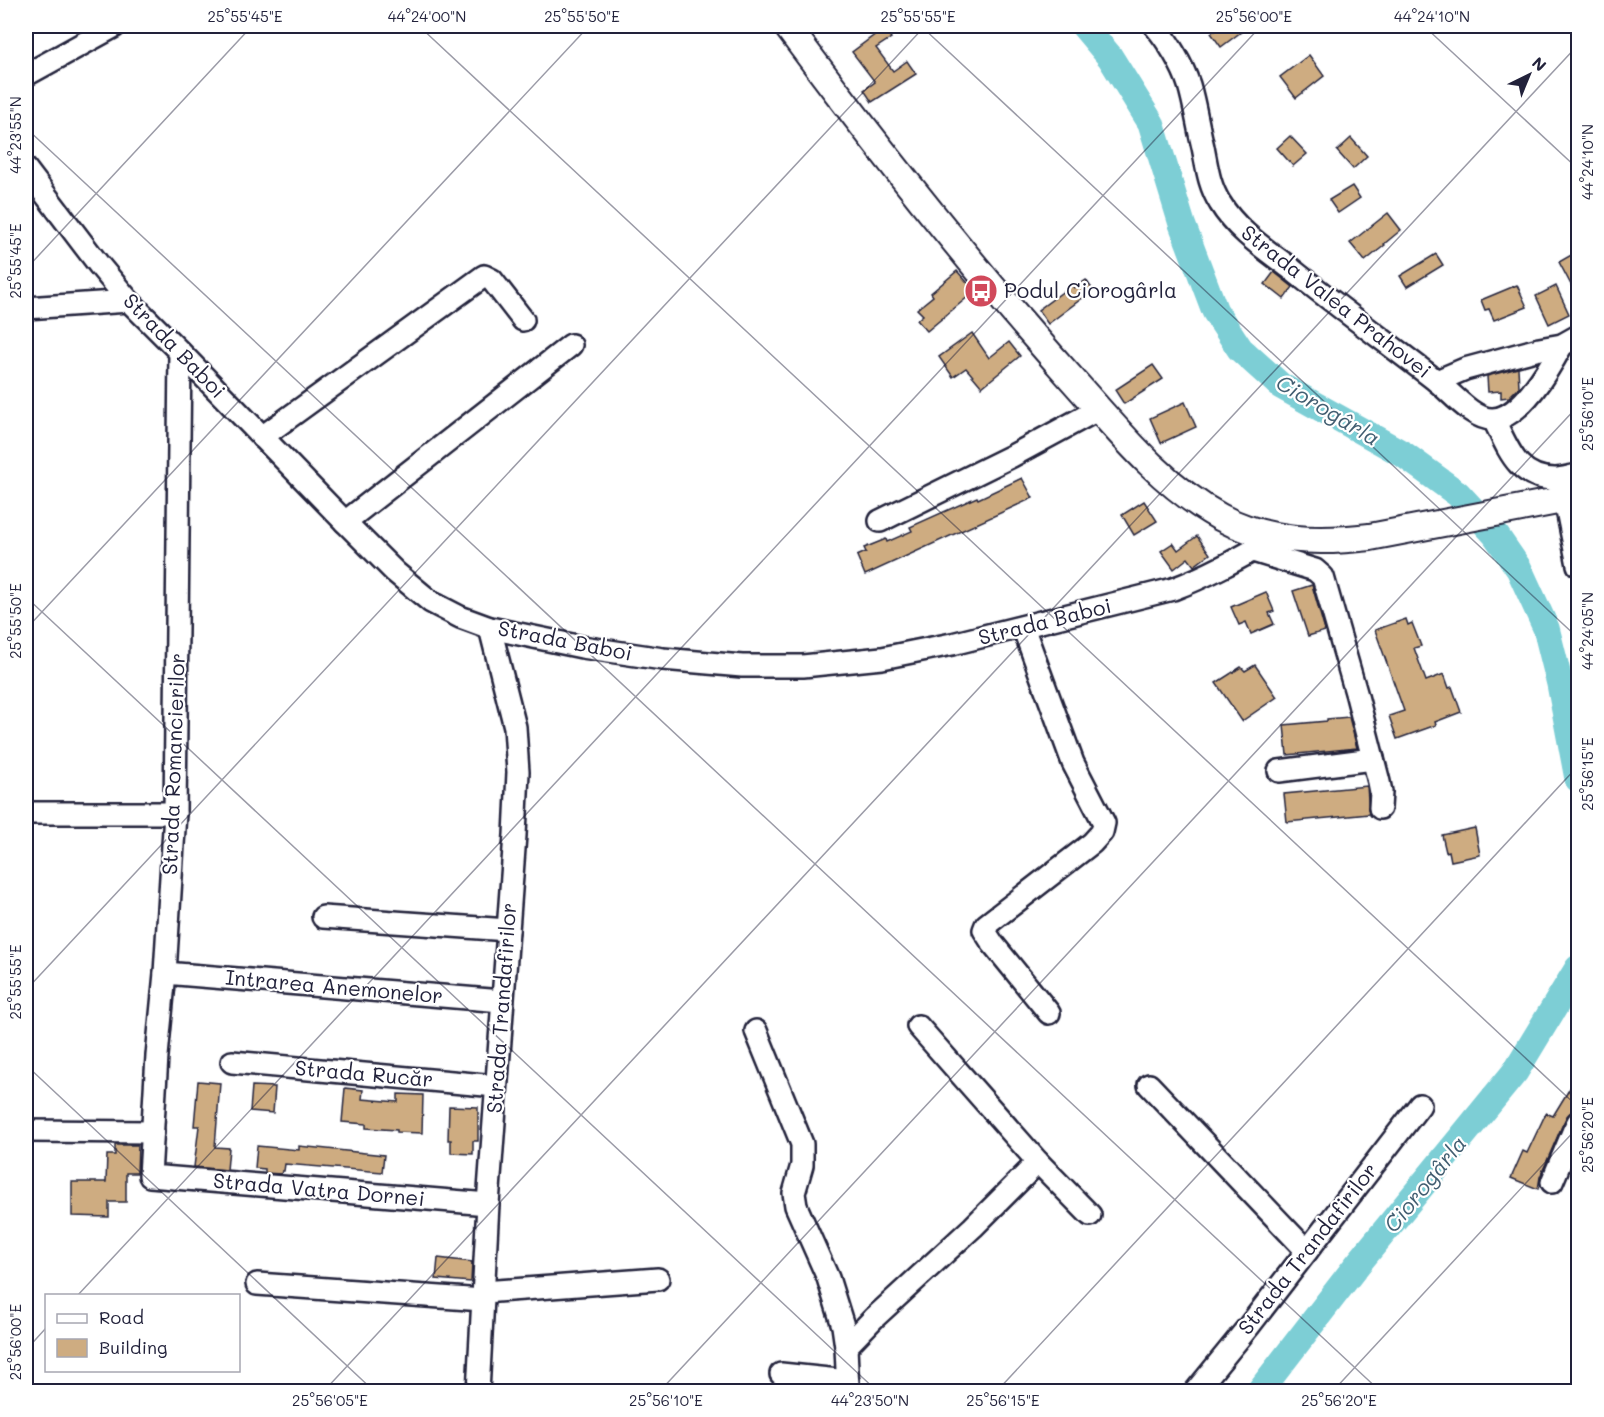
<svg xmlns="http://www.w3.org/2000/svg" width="1604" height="1417" font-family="Mali,sans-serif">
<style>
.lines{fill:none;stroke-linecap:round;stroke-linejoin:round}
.river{stroke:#7dced5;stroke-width:27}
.building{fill:#ceac81;stroke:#22223b;stroke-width:1.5}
.minor-casing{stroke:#22223b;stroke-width:26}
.major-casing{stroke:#22223b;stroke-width:30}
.minor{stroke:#fff;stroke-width:21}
.major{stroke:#fff;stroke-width:26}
.ticks{fill:none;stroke:#22223b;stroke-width:1.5;stroke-opacity:0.45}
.labels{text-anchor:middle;stroke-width:4.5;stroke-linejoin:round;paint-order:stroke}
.poi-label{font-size:21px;fill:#22223b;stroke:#fff;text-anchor:start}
.street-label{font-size:21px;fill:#22223b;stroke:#fff}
.water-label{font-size:22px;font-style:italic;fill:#425e71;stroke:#fff}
.neatline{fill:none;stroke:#22223b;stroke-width:2}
.ticks-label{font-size:15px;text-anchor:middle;fill:#22223b}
</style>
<rect width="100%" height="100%" fill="#fff"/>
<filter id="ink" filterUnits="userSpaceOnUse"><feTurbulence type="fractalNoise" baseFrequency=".0167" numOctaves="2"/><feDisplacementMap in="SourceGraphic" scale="12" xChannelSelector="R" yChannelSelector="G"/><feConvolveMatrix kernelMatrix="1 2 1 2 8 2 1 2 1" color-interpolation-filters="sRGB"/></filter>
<g filter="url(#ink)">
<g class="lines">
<g class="river">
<path d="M1084,26L1110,57L1151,123L1182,224L1215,311L1240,349L1281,386L1403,454L1458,494L1495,534L1519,569L1546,628L1560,684L1578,779"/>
<path d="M1259,1392L1357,1265L1515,1072L1578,968"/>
</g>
</g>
<g class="building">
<path d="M1221,26H1249L1221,47L1211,33Z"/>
<path d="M884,28L891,38L876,48L893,71L907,61L916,74L872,102L864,90L875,82L852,52Z"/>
<path d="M1309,55L1324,76L1296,98L1280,77Z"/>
<path d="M1290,136L1307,154L1293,166L1277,148Z"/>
<path d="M1351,138L1367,156L1353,169L1337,151Z"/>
<path d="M1352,186L1360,198L1338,213L1329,200Z"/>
<path d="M1388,213L1401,230L1384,244L1385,245L1365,261L1350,243Z"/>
<path d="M1436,254L1443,265L1407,287L1400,276Z"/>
<path d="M1573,254L1578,265V298L1559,262Z"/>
<path d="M957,271L975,291L927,331L917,320L923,315L917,309L933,296L931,293Z"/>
<path d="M1274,272L1293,287L1284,299L1265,284Z"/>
<path d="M1086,280L1093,290L1048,324L1038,310L1072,285L1074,288Z"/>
<path d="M1517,285L1527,307L1494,320L1489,309L1485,310L1481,300Z"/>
<path d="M1556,286L1569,314L1549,324L1536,296Z"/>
<path d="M972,333L989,358L1009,342L1020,356L982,387L966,368L953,377L939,357Z"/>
<path d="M1153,365L1163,379L1124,404L1115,390Z"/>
<path d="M1518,368L1519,387L1509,397L1501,398V391L1488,392L1487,376Z"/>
<path d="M1185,402L1196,427L1161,443L1150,418Z"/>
<path d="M1022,478L1033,498L865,575L857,556L866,552L864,548L886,539L887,542L912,531L910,527L977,497L978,499Z"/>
<path d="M1144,501L1157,521L1134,535L1122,515Z"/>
<path d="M1197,536L1210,554L1194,566L1188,558L1174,569L1161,551L1173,543L1178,550Z"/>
<path d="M1312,585L1325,631L1308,636L1293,591Z"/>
<path d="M1266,592L1274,611L1269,613L1274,624L1251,634L1246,622L1239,625L1231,607Z"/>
<path d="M1406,619L1408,625L1412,623L1421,646L1414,648L1426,681L1444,674L1449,688L1452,687L1461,712L1435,722L1436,725L1397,739L1389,716L1404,711L1375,630Z"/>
<path d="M1255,665L1277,697L1242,721L1216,683L1241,667L1245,671Z"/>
<path d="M1349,717L1357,748L1287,755L1284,725L1327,721V719Z"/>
<path d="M1367,786L1369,814L1287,822L1284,794Z"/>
<path d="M1475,828L1480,855L1451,861L1449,851L1446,852L1442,835Z"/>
<path d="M1578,1075V1104L1575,1110L1571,1112L1567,1116L1562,1126L1540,1177L1538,1189L1511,1178L1523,1151L1527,1153L1546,1113L1553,1116Z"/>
<path d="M198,1081L220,1083L215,1147L229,1148L227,1170L194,1167L199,1126H194Z"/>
<path d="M252,1086L275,1087L273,1113L250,1111Z"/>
<path d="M345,1088L363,1090L362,1099L398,1102V1094L423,1095L422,1133L397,1132V1130L366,1128V1124L342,1122Z"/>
<path d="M449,1106L478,1107V1141H473V1154L451,1153V1140H448Z"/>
<path d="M115,1145H138L137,1173H126V1202H109V1217L72,1216V1182H106L107,1155H115Z"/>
<path d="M257,1146L299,1150V1146L384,1155L382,1172L285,1164L284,1171H282L281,1174L265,1173V1169L255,1168Z"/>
<path d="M438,1258L472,1262L471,1282L436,1279Z"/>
</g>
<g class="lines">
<defs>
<g id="minor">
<path d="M1155,26C1168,41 1183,66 1189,85C1195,105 1198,127 1203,147C1207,167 1209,186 1220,203C1236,230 1265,249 1290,268C1337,306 1386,342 1434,379C1450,391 1473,420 1493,419C1521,418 1550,367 1562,345"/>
<path d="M26,75L115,26"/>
<path d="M26,169L99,265L129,301L180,352L345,522L395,572L431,602L460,617L490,628L582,647L663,659L742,666H803L882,658L952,644L1173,589C1210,575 1243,556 1277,537"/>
<path d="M26,308L129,301"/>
<path d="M180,352L175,813L165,973L157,1056L150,1176L488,1204"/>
<path d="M1437,381L1465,369L1539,349L1562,345L1578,336"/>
<path d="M1494,420C1508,448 1517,479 1555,479C1562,479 1571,476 1578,475"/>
<path d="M262,437L484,276L492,280L523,320"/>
<path d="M1565,500L1578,565"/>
<path d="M880,521L1012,456L1099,409"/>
<path d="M345,522L571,345"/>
<path d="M1253,551L1315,570L1323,577L1357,696L1379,782L1381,792L1380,808"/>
<path d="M1023,627L1073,763L1104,823L1102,832L1092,843L986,925L984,930L993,944L1049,1013"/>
<path d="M1279,771L1373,759"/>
<path d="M26,813H175"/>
<path d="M323,917L508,930"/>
<path d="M165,973L502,1001"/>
<path d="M918,1026L1038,1162L1090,1215"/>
<path d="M756,1031L802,1144V1165L794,1193L796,1206L828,1278L843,1326L846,1347L848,1392"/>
<path d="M232,1062L496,1086"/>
<path d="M1149,1085L1307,1251"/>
<path d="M26,1131L153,1132"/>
<path d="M1552,1182L1573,1132L1578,1122"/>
<path d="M257,1284L483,1300"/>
<path d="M483,1292L658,1279"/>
<path d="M846,1347L874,1318L973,1227L1038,1162"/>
<path d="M781,1374L848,1381"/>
<path d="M478,1392L488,1204L515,835L518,772L515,727L490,628"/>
<path d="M1195,1392L1249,1326L1420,1105"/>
</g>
<path id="major" d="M787,26C877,147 971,266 1071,378C1116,428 1160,484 1220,517C1266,542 1318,543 1370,537L1578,497"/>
</defs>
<use href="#minor" class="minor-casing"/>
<use href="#major" class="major-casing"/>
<use href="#minor" class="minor"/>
<use href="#major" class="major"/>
</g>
</g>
<path class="ticks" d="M419,26L1578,1107M921,26L1578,638M1424,26L1578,169M26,128L1381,1392M26,269L252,26M26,597L878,1392M26,629L589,26M26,990L925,26M26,1065L375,1392M77,1296L1261,26M26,1350L46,1328M323,1392L1578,45M659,1392L1578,406M996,1392L1578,766M1332,1392L1578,1127"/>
<defs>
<symbol id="bus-disc" viewBox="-11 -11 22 22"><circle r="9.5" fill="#d1495b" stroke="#fff"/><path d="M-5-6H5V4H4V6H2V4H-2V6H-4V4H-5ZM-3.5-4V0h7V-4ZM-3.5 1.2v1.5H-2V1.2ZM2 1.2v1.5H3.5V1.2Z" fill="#fff"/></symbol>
</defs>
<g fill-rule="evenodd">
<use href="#bus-disc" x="962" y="272" width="38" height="38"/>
</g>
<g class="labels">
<g class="poi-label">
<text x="1004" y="298">Podul Ciorogârla</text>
</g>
<g class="street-label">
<text transform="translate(1336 302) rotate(38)" y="7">Strada Valea Prahovei</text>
<text transform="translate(174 346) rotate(46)" y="7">Strada Baboi</text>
<text transform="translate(1045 622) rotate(-14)" y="7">Strada Baboi</text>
<text transform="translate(565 641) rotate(11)" y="7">Strada Baboi</text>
<text transform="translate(174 764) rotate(-88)" y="7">Strada Romancierilor</text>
<text transform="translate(334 987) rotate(5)" y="7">Intrarea Anemonelor</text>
<text transform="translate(502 1008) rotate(-86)" y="7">Strada Trandafirilor</text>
<text transform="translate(364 1074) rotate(5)" y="7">Strada Rucăr</text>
<text transform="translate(319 1190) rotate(5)" y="7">Strada Vatra Dornei</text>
<text transform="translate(1308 1249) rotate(-52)" y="7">Strada Trandafirilor</text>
</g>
<g class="water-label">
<text transform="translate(1328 410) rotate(31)" y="8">Ciorogârla</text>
<text transform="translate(1425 1184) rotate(-51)" y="8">Ciorogârla</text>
</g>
</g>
<rect width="1604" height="1417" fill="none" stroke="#fff" stroke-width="66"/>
<rect x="45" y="1294" width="195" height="78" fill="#ffffff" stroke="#a7a7b1" stroke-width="1.5"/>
<rect x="57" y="1314" width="30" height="9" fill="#ffffff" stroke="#a7a7b1" stroke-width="1.5"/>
<text x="99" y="1324" font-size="18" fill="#22223b">Road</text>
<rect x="57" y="1339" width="30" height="18" fill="#ceac81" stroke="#a7a7b1" stroke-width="1.5"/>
<text x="99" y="1354" font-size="18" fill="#22223b">Building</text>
<g transform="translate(1529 75) rotate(43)" stroke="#ffffff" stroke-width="4.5" paint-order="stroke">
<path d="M0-4.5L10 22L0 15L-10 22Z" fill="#22223b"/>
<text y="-9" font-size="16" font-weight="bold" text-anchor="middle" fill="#22223b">N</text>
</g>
<rect x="33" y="33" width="1538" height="1351" class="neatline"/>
<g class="ticks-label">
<text x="245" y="22">25°55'45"E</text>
<text x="427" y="22">44°24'00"N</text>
<text x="582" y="22">25°55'50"E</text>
<text x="918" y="22">25°55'55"E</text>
<text x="1254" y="22">25°56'00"E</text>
<text x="1432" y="22">44°24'10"N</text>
<text transform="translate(16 135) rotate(-90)" y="5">44°23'55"N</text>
<text transform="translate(1588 162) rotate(-90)" y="5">44°24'10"N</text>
<text transform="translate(16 261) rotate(-90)" y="5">25°55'45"E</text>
<text transform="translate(1588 414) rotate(-90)" y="5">25°56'10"E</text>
<text transform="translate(16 621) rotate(-90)" y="5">25°55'50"E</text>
<text transform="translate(1588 631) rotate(-90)" y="5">44°24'05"N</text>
<text transform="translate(1588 774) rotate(-90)" y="5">25°56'15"E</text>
<text transform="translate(16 982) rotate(-90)" y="5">25°55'55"E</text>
<text transform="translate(1588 1135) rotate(-90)" y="5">25°56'20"E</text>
<text transform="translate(16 1342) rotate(-90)" y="5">25°56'00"E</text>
<text x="330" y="1406">25°56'05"E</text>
<text x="666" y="1406">25°56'10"E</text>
<text x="870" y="1406">44°23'50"N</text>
<text x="1003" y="1406">25°56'15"E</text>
<text x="1339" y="1406">25°56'20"E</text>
</g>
</svg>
